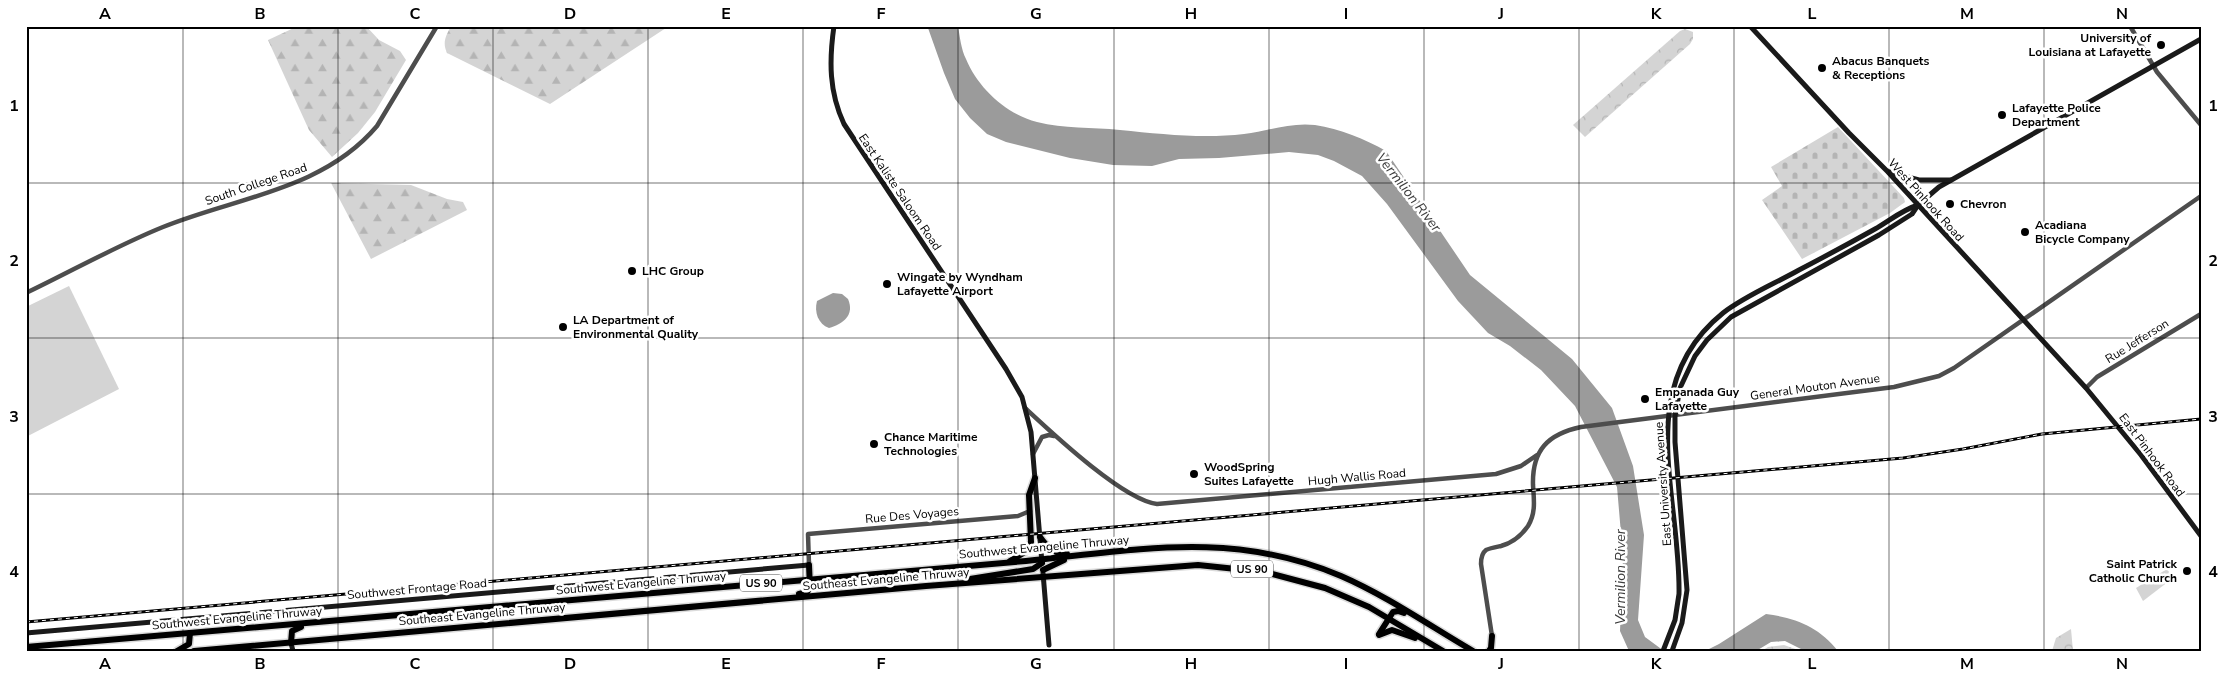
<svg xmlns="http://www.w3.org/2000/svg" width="2227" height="677" font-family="'Nunito Sans',sans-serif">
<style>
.grass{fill:#d4d4d4}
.forest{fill:url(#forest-firs)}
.cemetery{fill:url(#cemetery-stones)}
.park{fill:url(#park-crowns)}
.water{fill:#9b9b9b}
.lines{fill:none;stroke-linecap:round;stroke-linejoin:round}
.trunk-casing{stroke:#dbdbdb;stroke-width:9}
.tertiary{stroke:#4d4d4d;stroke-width:4.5}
.secondary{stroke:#1a1a1a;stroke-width:5}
.trunk{stroke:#000;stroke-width:6}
.rail-casing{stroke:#000;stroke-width:3}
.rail{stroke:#fff;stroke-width:1;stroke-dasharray:4;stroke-linecap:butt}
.grid{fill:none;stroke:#000;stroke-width:1;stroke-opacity:0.55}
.poi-dot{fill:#000;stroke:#fff;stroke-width:2}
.labels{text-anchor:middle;stroke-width:5;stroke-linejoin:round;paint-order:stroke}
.shield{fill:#fff;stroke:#4c4c4c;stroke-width:1}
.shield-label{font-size:11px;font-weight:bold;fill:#000}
.poi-label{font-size:12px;font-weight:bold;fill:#000;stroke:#fff;text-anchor:start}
.street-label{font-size:12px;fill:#000;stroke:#fff}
.water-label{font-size:14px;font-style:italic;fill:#3c3c3c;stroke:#fff}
.neatline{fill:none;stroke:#000;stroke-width:2}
.grid-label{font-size:16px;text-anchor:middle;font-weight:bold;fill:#000}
</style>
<defs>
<pattern id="forest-firs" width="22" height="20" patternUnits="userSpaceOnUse" patternTransform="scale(1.25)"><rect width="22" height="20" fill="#d4d4d4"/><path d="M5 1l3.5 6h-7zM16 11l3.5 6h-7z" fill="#b4b4b4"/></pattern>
<pattern id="cemetery-stones" width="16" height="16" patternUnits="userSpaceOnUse" patternTransform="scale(1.25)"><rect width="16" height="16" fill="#d4d4d4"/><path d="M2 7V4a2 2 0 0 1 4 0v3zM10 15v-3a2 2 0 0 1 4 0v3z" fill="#b4b4b4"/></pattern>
<pattern id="park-crowns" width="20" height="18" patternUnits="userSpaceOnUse" patternTransform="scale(1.25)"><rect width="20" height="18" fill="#d4d4d4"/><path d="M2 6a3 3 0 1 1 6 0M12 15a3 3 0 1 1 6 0" fill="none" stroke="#b4b4b4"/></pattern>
</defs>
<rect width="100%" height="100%" fill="#fff"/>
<g class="grass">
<path d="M69,286L119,389L26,437V307Z"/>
<path d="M2167,569L2173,578L2143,601L2136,588Z"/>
</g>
<g class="forest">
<path d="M298,26H366L379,40L400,51L406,60L375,112L358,133L332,157L309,130L268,40Z"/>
<path d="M451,26H669L550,104L447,53C442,42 446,36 451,26Z"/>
<path d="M331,183L411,185L447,199L463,202L467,210L371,259Z"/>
</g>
<path class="cemetery" d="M1838,127L1904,198L1905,202L1890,213L1802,259L1762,200L1782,186L1771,167Z"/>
<g class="park">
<path d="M1685,29L1693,32V39L1690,44L1585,137L1573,125L1680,31Z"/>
<path d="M2071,629L2073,651H2052L2056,638Z"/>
<path d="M1784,645L1801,651H1762L1768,647Z"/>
</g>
<g class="water">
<path d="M925,26H958C960,37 961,49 966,59C978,88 1006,114 1037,122C1064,129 1092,127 1120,130C1161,134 1203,139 1244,134C1268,131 1291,122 1315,125C1340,129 1365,139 1386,151L1470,275L1572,359L1612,408L1633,466L1644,535L1638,620L1645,637L1664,651H1629L1620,631L1623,557L1617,487L1575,406L1541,370L1510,346L1488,333L1458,301L1387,204L1362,176L1334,161L1318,155L1289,152L1219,158L1179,159L1152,166L1113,165L1070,158L1006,142L987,134L970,118L955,99L944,73L928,28Z"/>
<path d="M833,293L842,294L848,299C855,315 843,324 829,328C818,324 814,312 817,301Z"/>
<path d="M1766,614C1796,618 1819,627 1838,651H1805L1785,641L1771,642L1756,651H1705L1719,644Z"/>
</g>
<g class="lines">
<defs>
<g id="trunk">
<path d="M1040,537C1047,547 1054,554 1067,554"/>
<path d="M1010,561L1025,552L1031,542L1029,495L1035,478"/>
<path d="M1043,570L1064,560"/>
<path d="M970,579L1033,569L1042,563"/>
<path d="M799,594L807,592L810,588L809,565"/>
<path d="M1379,634L1393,612L1398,611L1404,613"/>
<path d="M1379,635L1392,630L1415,638"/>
<path d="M291,643L292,631L301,627"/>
<path d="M26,647L1026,561C1138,550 1233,530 1341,576C1387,596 1430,626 1473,651"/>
<path d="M177,651L189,644L190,633"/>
<path d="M194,651L926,586L1198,565L1265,572L1325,588L1369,607L1443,651"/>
<path d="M1489,651L1491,648L1492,636"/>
</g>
</defs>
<use href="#trunk" class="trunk-casing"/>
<g class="tertiary">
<path d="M2130,26L2157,72L2201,125"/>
<path d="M26,293C72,271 116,246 163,227C237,197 323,190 377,126L437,26"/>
<path d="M2086,388L2097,377L2201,314"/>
<path d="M1025,408C1052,433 1123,500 1157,504L1496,474L1521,466L1537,455"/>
<path d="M1033,454L1042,437L1049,435L1054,436"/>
<path d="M809,565L808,534L1018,516L1030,511"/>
<path d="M1492,636L1481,564C1481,559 1482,553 1486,550C1490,548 1496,547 1501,546C1512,543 1521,536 1528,526C1536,513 1534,500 1533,485C1532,450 1548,434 1581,427L1894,387L1939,376L1954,368L2201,196"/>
</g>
<g class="secondary">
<path d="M834,26C829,61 829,92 844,124L1006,369L1022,397L1031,432L1042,563"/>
<path d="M1750,26L1849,133L1888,172L2086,388L2141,455L2201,536"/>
<path d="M1889,172L1919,180H1951"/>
<path d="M1043,573L1049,645"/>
<path d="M26,633L809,565"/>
<path d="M291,643L293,651"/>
<path d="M1663,651L1675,620L1679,594C1681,496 1632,386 1723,313C1745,296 1774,284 1799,270C1824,257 1850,243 1875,229C1889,221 1902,210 1918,205"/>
<path d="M1672,651L1682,623L1687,590L1675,442V416L1680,388L1695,356L1707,340L1731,317L1879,235L1912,214L1918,205L1939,187L2201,39"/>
</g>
<use href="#trunk" class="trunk"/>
<defs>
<path id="rail" d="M26,622L1903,458L1963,449L2042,434L2201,419"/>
</defs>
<use href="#rail" class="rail-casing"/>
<use href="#rail" class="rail"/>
</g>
<path class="grid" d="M183,26V651M338,26V651M493,26V651M648,26V651M803,26V651M958,26V651M1114,26V651M1269,26V651M1424,26V651M1579,26V651M1734,26V651M1889,26V651M2044,26V651M26,183H2201M26,338H2201M26,494H2201"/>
<g class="poi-dot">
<circle cx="2161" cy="45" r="5"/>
<circle cx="1822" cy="68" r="5"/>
<circle cx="2002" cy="115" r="5"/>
<circle cx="1950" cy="204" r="5"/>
<circle cx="2025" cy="232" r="5"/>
<circle cx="632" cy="271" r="5"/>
<circle cx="887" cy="284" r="5"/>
<circle cx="563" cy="327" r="5"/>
<circle cx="1645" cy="399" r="5"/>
<circle cx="874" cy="444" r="5"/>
<circle cx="1194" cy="474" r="5"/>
<circle cx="2187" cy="571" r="5"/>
</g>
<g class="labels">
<g class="shield">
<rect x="1231" y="560.5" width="42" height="17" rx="4"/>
<rect x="740" y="574.5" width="42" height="17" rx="4"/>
</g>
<g class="shield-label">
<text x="1252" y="573">US 90</text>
<text x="761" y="587">US 90</text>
</g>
<g class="poi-label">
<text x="2151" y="42" text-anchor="end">University of<tspan x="2151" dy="14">Louisiana at Lafayette</tspan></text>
<text x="1832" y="65">Abacus Banquets<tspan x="1832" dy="14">&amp; Receptions</tspan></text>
<text x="2012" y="112">Lafayette Police<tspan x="2012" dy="14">Department</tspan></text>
<text x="1960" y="208">Chevron</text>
<text x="2035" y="229">Acadiana<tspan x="2035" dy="14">Bicycle Company</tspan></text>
<text x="642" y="275">LHC Group</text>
<text x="897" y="281">Wingate by Wyndham<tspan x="897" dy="14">Lafayette Airport</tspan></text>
<text x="573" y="324">LA Department of<tspan x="573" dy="14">Environmental Quality</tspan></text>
<text x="1655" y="396">Empanada Guy<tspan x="1655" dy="14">Lafayette</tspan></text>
<text x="884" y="441">Chance Maritime<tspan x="884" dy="14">Technologies</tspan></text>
<text x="1204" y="471">WoodSpring<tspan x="1204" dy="14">Suites Lafayette</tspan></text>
<text x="2177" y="568" text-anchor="end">Saint Patrick<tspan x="2177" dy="14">Catholic Church</tspan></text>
</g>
<g class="street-label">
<text transform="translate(256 184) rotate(-19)" y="4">South College Road</text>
<text transform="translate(900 192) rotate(56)" y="4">East Kaliste Saloom Road</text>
<text transform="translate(1926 200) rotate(48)" y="4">West Pinhook Road</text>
<text transform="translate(2137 341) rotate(-32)" y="4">Rue Jefferson</text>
<text transform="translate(1815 387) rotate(-8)" y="4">General Mouton Avenue</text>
<text transform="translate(2152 455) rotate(53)" y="4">East Pinhook Road</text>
<text transform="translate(1357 477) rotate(-5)" y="4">Hugh Wallis Road</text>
<text transform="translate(1663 484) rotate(-94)" y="4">East University Avenue</text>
<text transform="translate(912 515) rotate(-5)" y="4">Rue Des Voyages</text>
<text transform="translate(1044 547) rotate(-5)" y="4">Southwest Evangeline Thruway</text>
<text transform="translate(886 579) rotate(-5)" y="4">Southeast Evangeline Thruway</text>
<text transform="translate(641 583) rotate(-5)" y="4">Southwest Evangeline Thruway</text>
<text transform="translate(417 589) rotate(-5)" y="4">Southwest Frontage Road</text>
<text transform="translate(482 614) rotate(-5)" y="4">Southeast Evangeline Thruway</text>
<text transform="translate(237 618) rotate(-5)" y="4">Southwest Evangeline Thruway</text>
</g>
<g class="water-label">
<text transform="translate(1409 192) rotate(52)" y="5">Vermilion River</text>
<text transform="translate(1620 577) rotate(-90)" y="5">Vermilion River</text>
</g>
</g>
<rect width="2227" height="677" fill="none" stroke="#ffffff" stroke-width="55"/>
<rect x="28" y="28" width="2172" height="622" class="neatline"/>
<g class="grid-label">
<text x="105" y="19">A</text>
<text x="260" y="19">B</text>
<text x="415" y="19">C</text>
<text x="570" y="19">D</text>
<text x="726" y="19">E</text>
<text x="881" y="19">F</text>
<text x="1036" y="19">G</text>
<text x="1191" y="19">H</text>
<text x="1346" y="19">I</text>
<text x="1501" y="19">J</text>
<text x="1656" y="19">K</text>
<text x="1812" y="19">L</text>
<text x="1967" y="19">M</text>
<text x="2122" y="19">N</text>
<text x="14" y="111">1</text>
<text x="2213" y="111">1</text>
<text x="14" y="266">2</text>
<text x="2213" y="266">2</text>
<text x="14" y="422">3</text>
<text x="2213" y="422">3</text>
<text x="14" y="577">4</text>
<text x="2213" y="577">4</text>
<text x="105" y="669">A</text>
<text x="260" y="669">B</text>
<text x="415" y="669">C</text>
<text x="570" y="669">D</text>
<text x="726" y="669">E</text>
<text x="881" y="669">F</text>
<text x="1036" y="669">G</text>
<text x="1191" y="669">H</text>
<text x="1346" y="669">I</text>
<text x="1501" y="669">J</text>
<text x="1656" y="669">K</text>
<text x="1812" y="669">L</text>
<text x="1967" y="669">M</text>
<text x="2122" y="669">N</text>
</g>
</svg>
